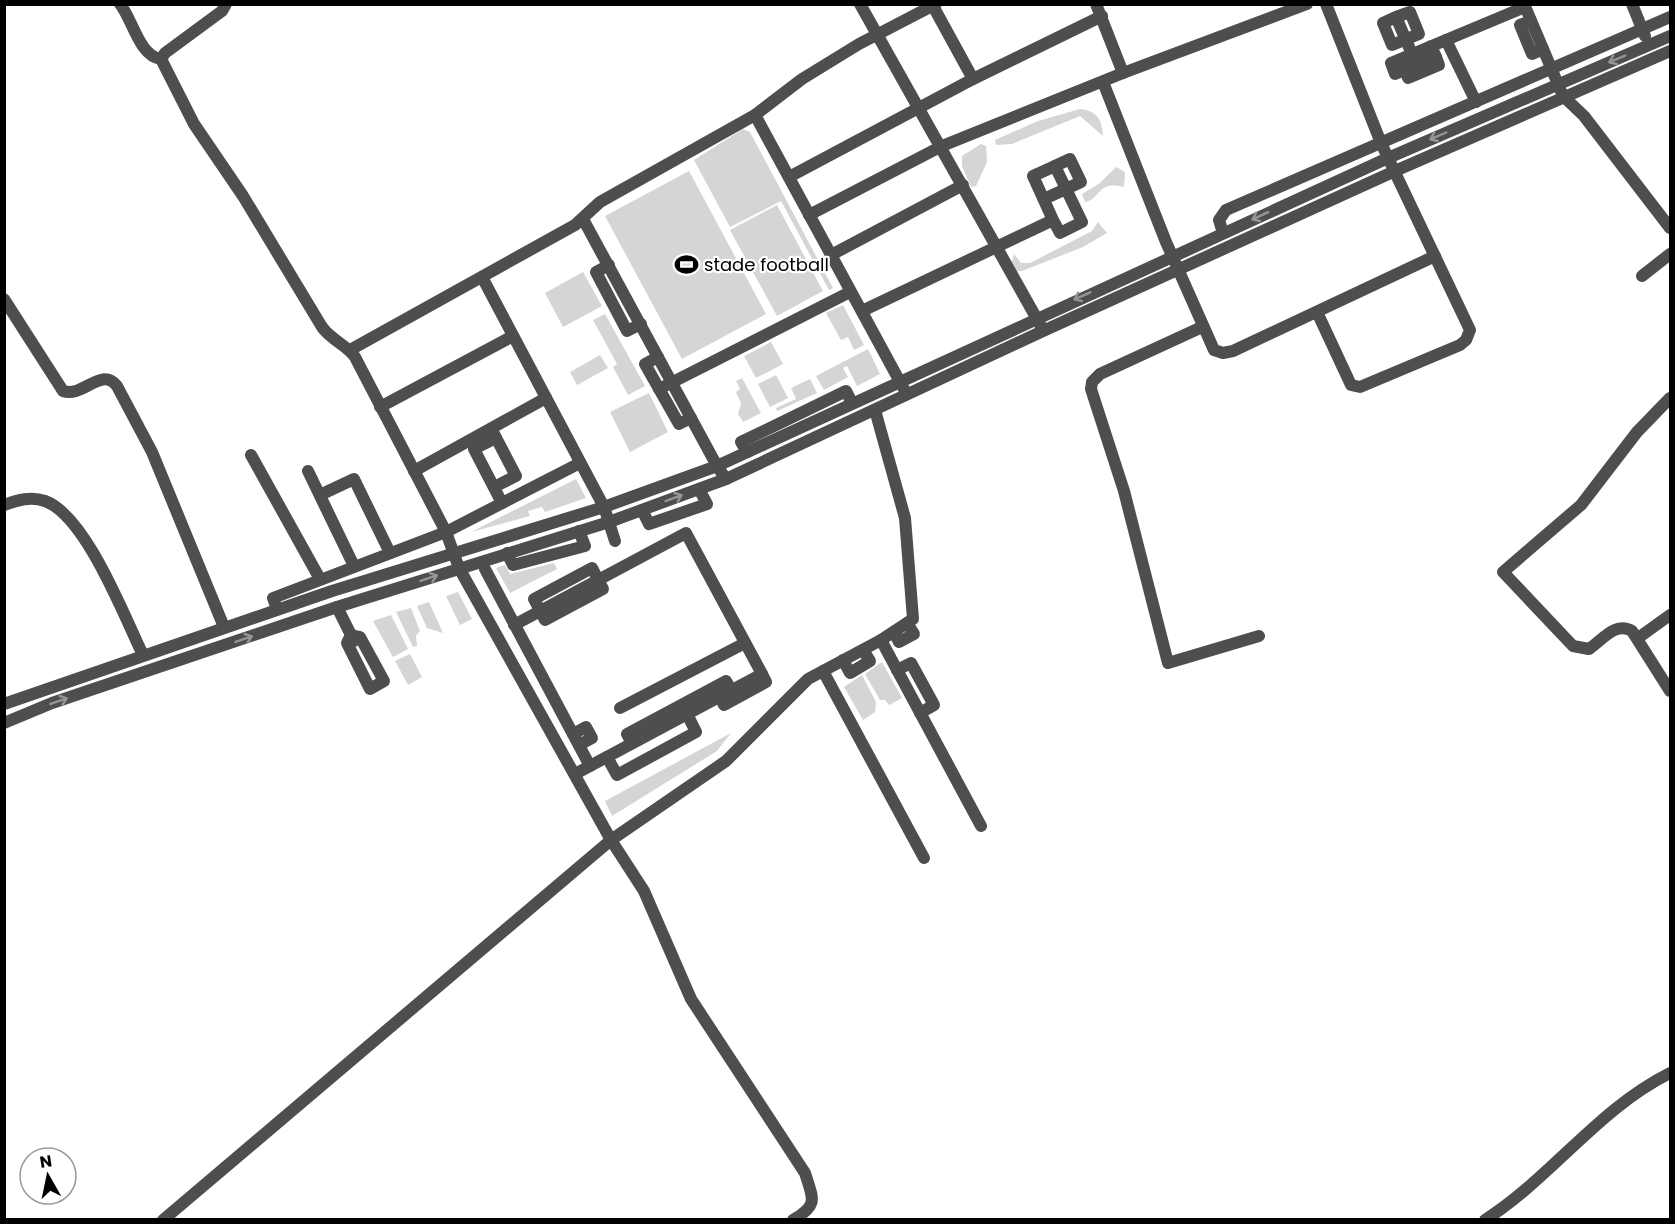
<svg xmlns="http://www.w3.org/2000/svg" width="1675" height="1224" font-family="Poppins,sans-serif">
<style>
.green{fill:#d5d5d5}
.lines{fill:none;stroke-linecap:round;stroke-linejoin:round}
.minor{stroke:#4e4e4e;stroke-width:12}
.tertiary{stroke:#4e4e4e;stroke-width:12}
.oneway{stroke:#959595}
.labels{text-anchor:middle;stroke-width:4.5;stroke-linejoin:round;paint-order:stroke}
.poi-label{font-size:18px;fill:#000;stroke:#fff;text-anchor:start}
</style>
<rect width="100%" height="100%" fill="#fff"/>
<g class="green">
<path d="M1080,109C1097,111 1102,119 1103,136L1080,116L1012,144L996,145L995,140L1038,121Z"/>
<path d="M743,129L750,132L833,288L829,290L781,201L730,227L694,160Z"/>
<path d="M981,144L986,146L987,162L976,186L971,187L962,166V156Z"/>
<path d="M1116,167L1125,172L1124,187C1097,180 1101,199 1085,202L1082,194L1100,183Z"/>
<path d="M689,171L766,314L682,359L605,216Z"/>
<path d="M777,205L823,291L777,316L730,230Z"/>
<path d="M1098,222L1107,233L1083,247L1022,271H1017L1012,262L1014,254L1021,263H1030L1092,231Z"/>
<path d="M583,272L602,306L563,327L545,293Z"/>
<path d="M843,305L864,345L854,350L848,337L841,340L826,313Z"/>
<path d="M605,314L645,386L628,395L613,367L617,364L593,320Z"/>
<path d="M771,342L783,364L756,378L744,356Z"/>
<path d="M868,349L880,374L857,386L847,366L843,368L848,377L824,390L816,376Z"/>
<path d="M600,355L608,368L577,385L570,372Z"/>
<path d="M776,375L788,398L770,407L758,384Z"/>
<path d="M742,378L761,413L743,422L738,414L741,403L736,392L740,389L736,381Z"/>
<path d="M810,379L817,393L777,411L776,408L796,399L791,388Z"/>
<path d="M649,393L668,432L630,452L610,412Z"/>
<path d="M576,479L586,498L545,512L542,507L528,511L530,516L471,532Z"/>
<path d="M554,563L557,569L510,593L496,568L505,565L510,574Z"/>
<path d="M458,592L472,619L460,625L446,596Z"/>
<path d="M429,602L443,633L427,628L417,606Z"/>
<path d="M411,608L420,631L416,636L417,646L413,647L396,612Z"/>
<path d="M391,615L408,649L393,657L373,621Z"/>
<path d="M410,654L422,677L408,685L395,661Z"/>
<path d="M882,662L902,698L889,705L885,700H880L865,674Z"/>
<path d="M862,675L876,702L875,712L863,720L844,687Z"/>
<path d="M731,733L717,751L612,816L605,801Z"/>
</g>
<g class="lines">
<g class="minor">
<path d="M120,4C133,20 139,56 161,59L194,124L243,196L322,327C331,340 347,345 355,357L446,532L459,568L611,840L644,891L691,999L805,1173C813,1199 819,1205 793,1220"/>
<path d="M860,4L1042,328"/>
<path d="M1096,4L1123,73"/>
<path d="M1524,4L1563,96L1584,116L1670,228"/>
<path d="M1632,4L1645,36"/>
<path d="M933,6L973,79"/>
<path d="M1396,17L1383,23L1392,45L1419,34L1410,12L1396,17L1412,54"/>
<path d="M1531,21L1520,25L1532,54L1543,49"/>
<path d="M1446,40L1476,102"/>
<path d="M1431,46L1436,57L1395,74L1391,63L1525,7"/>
<path d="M161,59L165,53L222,11L226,4"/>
<path d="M1402,62L1408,78L1439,65L1436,57"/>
<path d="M1103,82L1166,242L1214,350L1223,353L1233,351L1435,256"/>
<path d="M755,115L905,391"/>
<path d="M789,177L973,79L1102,16"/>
<path d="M1044,199L1081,182L1070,159L1055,166"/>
<path d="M809,215L942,146L1123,73L1307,4"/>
<path d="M583,219L717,466L726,479"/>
<path d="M1223,233L1219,220L1226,210L1670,17"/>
<path d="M831,255L963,185"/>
<path d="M609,265L596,272L627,331L641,324"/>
<path d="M1642,276L1670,254"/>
<path d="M482,277L604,507L615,541"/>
<path d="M4,299L63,391C83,398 101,366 117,386L152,452L224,627"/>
<path d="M862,311L1053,220L1060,233L1082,222L1055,166L1033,176L1053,220"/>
<path d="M1317,312L1351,385L1360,387L1460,345L1466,340L1470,330L1381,143L1326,4"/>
<path d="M1202,327L1100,374L1092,382L1091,389L1124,491L1168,663L1259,636"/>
<path d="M350,350L575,225L600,202L755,115L802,79L859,44L936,4"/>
<path d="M658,357L645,364L679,424L691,418"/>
<path d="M659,389L850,292"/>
<path d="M1670,398L1637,432L1581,505L1503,572L1573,646L1589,649C1602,640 1616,621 1632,631L1670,691"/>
<path d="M380,407L513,336"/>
<path d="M875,410L905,518L913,619L881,640"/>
<path d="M493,432L516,476L494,487"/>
<path d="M496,438L474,449L502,503"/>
<path d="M747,452L741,442L846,391L852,403"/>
<path d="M251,455L320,579"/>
<path d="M308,471L354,566"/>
<path d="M414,471L546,398"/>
<path d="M320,495L354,479L390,553"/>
<path d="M4,505C18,500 31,496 45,501C86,516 124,616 143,655"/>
<path d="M642,510L649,524L707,504L699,489"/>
<path d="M507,553L513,565L585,546L579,531"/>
<path d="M592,568L603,589L545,620L534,599Z"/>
<path d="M485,569L590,766"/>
<path d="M337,607L354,641"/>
<path d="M277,609L273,598L446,532L580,463"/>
<path d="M514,625L686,533L762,674L575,774"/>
<path d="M894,632L899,642L914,634L907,623"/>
<path d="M351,635L360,637L384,681L370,689L347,643Z"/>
<path d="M1638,638L1670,615"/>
<path d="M843,660L850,673L870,661L863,650"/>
<path d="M897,670L911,663L934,705L920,713"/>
<path d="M720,697L724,705L766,682L762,674"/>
<path d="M620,708L745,643"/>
<path d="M573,734L586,727L592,738L579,745"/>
<path d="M632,743L627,734L726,681L731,690"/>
<path d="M607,757L617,775L696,732L687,714"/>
<path d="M924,858L823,671L881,640L981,826"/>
<path d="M163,1220L611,840L726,761L808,679L823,671"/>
<path d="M1485,1220C1552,1177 1598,1109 1670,1073"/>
</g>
<g class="tertiary">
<path d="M4,704L332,591L604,507L717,466L1388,158L1670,36"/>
<path d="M4,723L52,703L337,607L609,522L726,479L1043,331L1395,171L1670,51"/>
</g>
</g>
<defs><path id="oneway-shaft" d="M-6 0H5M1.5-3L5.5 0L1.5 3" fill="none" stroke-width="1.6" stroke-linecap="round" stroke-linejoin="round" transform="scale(1.5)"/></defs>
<g class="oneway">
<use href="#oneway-shaft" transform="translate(1617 59) rotate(157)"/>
<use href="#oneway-shaft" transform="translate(1438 136) rotate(157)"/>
<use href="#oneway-shaft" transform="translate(1260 216) rotate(155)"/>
<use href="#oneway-shaft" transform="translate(1082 296) rotate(156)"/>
<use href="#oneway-shaft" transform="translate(674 498) rotate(-20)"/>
<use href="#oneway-shaft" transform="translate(429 578) rotate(-18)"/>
<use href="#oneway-shaft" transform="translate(244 639) rotate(-19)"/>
<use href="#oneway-shaft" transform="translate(59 701) rotate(-19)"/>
</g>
<defs>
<symbol id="stadium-bare" viewBox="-9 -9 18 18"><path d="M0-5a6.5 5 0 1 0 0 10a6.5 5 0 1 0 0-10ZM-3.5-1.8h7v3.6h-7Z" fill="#000" stroke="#fff" stroke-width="2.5" paint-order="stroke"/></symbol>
</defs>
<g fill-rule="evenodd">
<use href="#stadium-bare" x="670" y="248" width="33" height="33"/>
</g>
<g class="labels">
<g class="poi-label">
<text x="704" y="271">stade football</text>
</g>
</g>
<rect width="1675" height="1224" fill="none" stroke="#000000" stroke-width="12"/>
<g transform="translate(48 1176) rotate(351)"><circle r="28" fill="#ffffff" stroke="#999999" stroke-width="1.5"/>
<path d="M0-4.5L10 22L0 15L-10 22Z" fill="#000000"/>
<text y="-9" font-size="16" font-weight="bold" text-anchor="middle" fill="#000000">N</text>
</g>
</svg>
